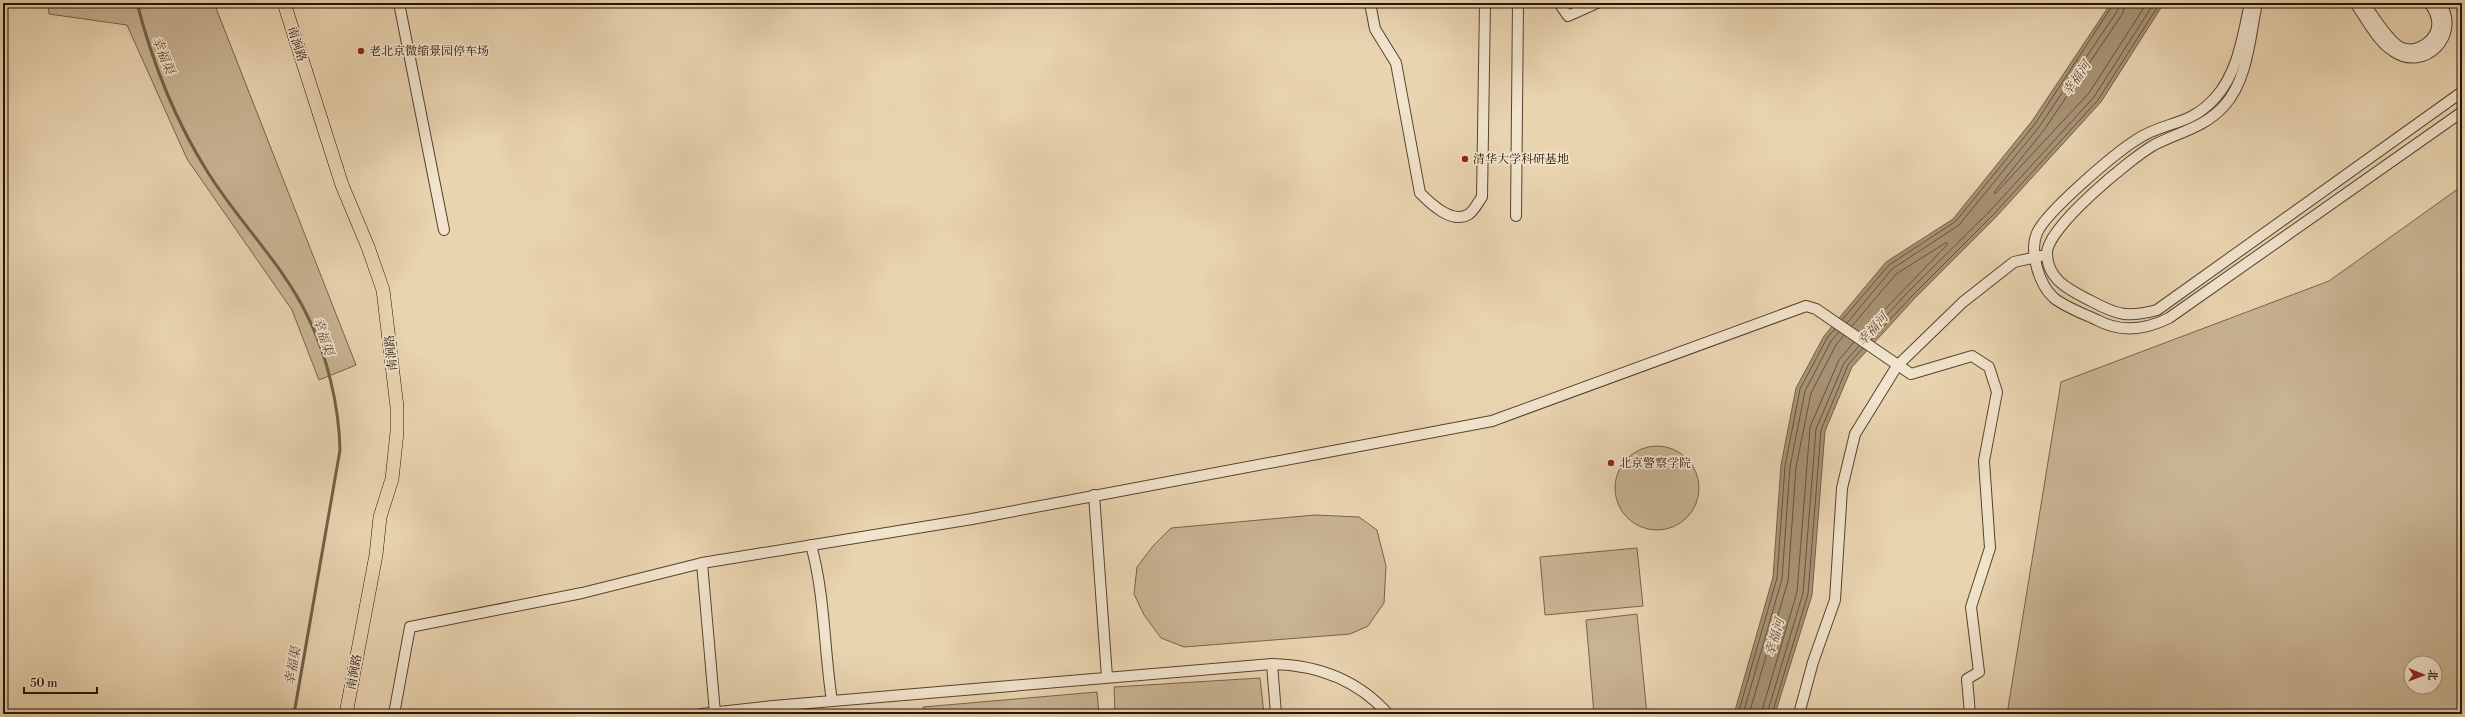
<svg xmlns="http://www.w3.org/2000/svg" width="2465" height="717" font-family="'Libre Bodoni','Noto Serif SC',serif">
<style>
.green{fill:#c8b392;stroke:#77624a;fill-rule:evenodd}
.water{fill:#a79274;stroke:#735f46}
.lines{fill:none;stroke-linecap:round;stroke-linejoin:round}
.shore{stroke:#66523a;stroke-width:1}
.stream{stroke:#735f46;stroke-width:3}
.minor-casing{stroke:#57422d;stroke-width:12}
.major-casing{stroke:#261201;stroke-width:14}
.minor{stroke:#f1e3cc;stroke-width:10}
.major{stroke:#e9d4b0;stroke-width:13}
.poi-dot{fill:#8f2418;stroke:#f1e3cc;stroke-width:1.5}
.labels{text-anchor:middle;stroke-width:3.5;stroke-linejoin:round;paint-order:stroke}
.street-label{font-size:12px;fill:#261201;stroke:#f1e3cc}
.poi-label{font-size:12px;fill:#261201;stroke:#f1e3cc;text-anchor:start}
.water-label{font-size:13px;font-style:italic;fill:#5a452f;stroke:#f1e3cc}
</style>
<rect width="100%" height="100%" fill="#e9d4b0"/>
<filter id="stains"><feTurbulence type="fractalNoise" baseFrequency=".005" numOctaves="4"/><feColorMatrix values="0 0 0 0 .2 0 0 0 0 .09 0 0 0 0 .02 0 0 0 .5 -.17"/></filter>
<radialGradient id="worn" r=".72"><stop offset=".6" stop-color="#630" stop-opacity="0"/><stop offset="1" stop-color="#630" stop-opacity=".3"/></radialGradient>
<g class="green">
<path d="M48,3H214L356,365L319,380L292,310L187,159L127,25L49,14Z"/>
<path d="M2462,186V714H2007L2061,382L2329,281ZM2411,663H2435V687H2411Z"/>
<circle cx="1657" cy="488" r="42"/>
<path d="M1315,515L1359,517L1377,530L1386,566L1384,603L1368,626L1350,634L1184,647L1161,638L1144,615L1134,594L1137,567L1153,546L1171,528Z"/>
<path d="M1637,548L1643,606L1545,615L1540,557Z"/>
<path d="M1637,614L1647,714H1594L1586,620Z"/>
<path d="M1260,678L1264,714H1115L1114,687Z"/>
<path d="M1097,692L1099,714H923V707Z"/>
</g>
<path class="water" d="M2111,3H2164L2101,102L1996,217L1914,299L1852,367L1825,431L1812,595L1775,714H1734L1773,577L1781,465L1796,388L1824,336L1886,262L1953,219L2032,121Z"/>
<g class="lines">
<g class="shore">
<path d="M2125,3L2123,13L2044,130L1995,191V194L2089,93L2147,3"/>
<path d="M1842,320L1889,265L1956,221L2035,124L2114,3"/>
<path d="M1847,323L1892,269L1959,225L2039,127L2118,10L2119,3"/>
<path d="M1852,326L1896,274L1947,242V245L1862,333"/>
<path d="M1867,337L1907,293L1990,211L2094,97L2154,3"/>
<path d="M1871,340L1911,297L1993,215L2098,100L2160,3"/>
<path d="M1738,714L1777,578L1785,466L1800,389L1827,338L1835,329"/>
<path d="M1743,714L1782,579L1790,467L1805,391L1831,341L1839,332"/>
<path d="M1749,714L1788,581L1796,467L1811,393L1836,345L1844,335"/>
<path d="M1761,714L1797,592L1810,427L1839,360L1854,342"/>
<path d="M1767,714L1803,593L1816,429L1844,363L1859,346"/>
<path d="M1772,714L1808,594L1821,430L1848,365L1863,348"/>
</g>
<path class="stream" d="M137,3C152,61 175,120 207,171C237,220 282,263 307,315C327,355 339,405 340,450L294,714"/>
<defs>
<g id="minor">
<path d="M399,3L444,230"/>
<path d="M1370,3L1375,29L1396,63L1420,193C1430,203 1452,225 1469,214C1474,211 1478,202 1482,197L1485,3"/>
<path d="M1559,3L1568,16L1597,3"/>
<path d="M2250,3C2243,35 2238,73 2215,98C2189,127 2164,121 2136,140C2114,154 2046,212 2037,233C2029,251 2039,285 2054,298C2065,307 2084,314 2097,320C2121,333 2145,330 2169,318L2462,112"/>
<path d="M2257,3C2250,36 2248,80 2224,106C2204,128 2179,132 2154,145C2131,158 2047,227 2047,253C2047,280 2070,290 2091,301C2117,315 2128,318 2157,310L2462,92"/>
<path d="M2355,3C2366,18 2377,41 2393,51C2424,73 2462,35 2440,3"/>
<path d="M2364,3C2372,14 2389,43 2402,48C2419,54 2440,38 2437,20C2436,13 2433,8 2429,3"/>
<path d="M1516,216L1518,3"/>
<path d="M1094,495L1107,677"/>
<path d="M811,545C825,595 824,650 832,701"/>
<path d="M702,563L715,713"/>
<path d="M1272,664L1276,714"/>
<path d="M394,714L410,627L582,593L702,563L972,519L1492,421L1806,306L1816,309L1911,374L1972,356L1989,367L1997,392L1984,461L1990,548L1971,607L1979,672L1967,679L1970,714"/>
<path d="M701,714L773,706L1272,664C1317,665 1357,679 1388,714"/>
<path d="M1799,714L1813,662L1835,600L1842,488L1855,434L1897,366L1963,302L2014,262L2041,256"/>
</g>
<path id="major" d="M284,3L342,185L368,247L383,290L397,407V432L392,479L380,517L376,555L346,714"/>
</defs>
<use href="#minor" class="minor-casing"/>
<use href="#major" class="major-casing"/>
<use href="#minor" class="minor"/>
<use href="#major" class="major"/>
</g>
<g class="poi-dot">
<circle cx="361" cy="51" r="4"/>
<circle cx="1465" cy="159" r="4"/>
<circle cx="1611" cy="463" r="4"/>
</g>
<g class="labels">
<g class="street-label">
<text transform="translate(297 44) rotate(72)" y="4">南涧路</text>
<text transform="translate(391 353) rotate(-96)" y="4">南涧路</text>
<text transform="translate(354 672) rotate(-79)" y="4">南涧路</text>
</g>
<g class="poi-label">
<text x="369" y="55">老北京微缩景园停车场</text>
<text x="1473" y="163">清华大学科研基地</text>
<text x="1619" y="467">北京警察学院</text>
</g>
<g class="water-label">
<text transform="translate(164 55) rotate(68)" y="5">幸福渠</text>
<text transform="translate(2076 78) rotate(-55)" y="5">幸福河</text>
<text transform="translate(1872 329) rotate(-48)" y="5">幸福河</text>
<text transform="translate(324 336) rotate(72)" y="5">幸福渠</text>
<text transform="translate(1774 637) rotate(-74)" y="5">幸福河</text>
<text transform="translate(292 666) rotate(-80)" y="5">幸福渠</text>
</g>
</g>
<rect width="2465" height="717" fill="none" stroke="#e9d4b0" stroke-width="16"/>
<rect x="4" y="4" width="2457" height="709" fill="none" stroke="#261201" stroke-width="2"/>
<rect x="8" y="8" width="2449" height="701" fill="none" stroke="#261201"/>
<g transform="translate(2423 675) rotate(91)"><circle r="19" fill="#f1e3cc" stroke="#a08f7b"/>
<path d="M0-3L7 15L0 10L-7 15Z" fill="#8f2418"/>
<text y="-6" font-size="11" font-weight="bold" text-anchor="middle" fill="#261201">北</text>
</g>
<path d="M24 687v6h73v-6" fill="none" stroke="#261201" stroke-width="2"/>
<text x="30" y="687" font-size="12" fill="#261201" stroke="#f1e3cc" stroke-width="3" paint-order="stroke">50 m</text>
<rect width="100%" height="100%" filter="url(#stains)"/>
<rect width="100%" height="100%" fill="url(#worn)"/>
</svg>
